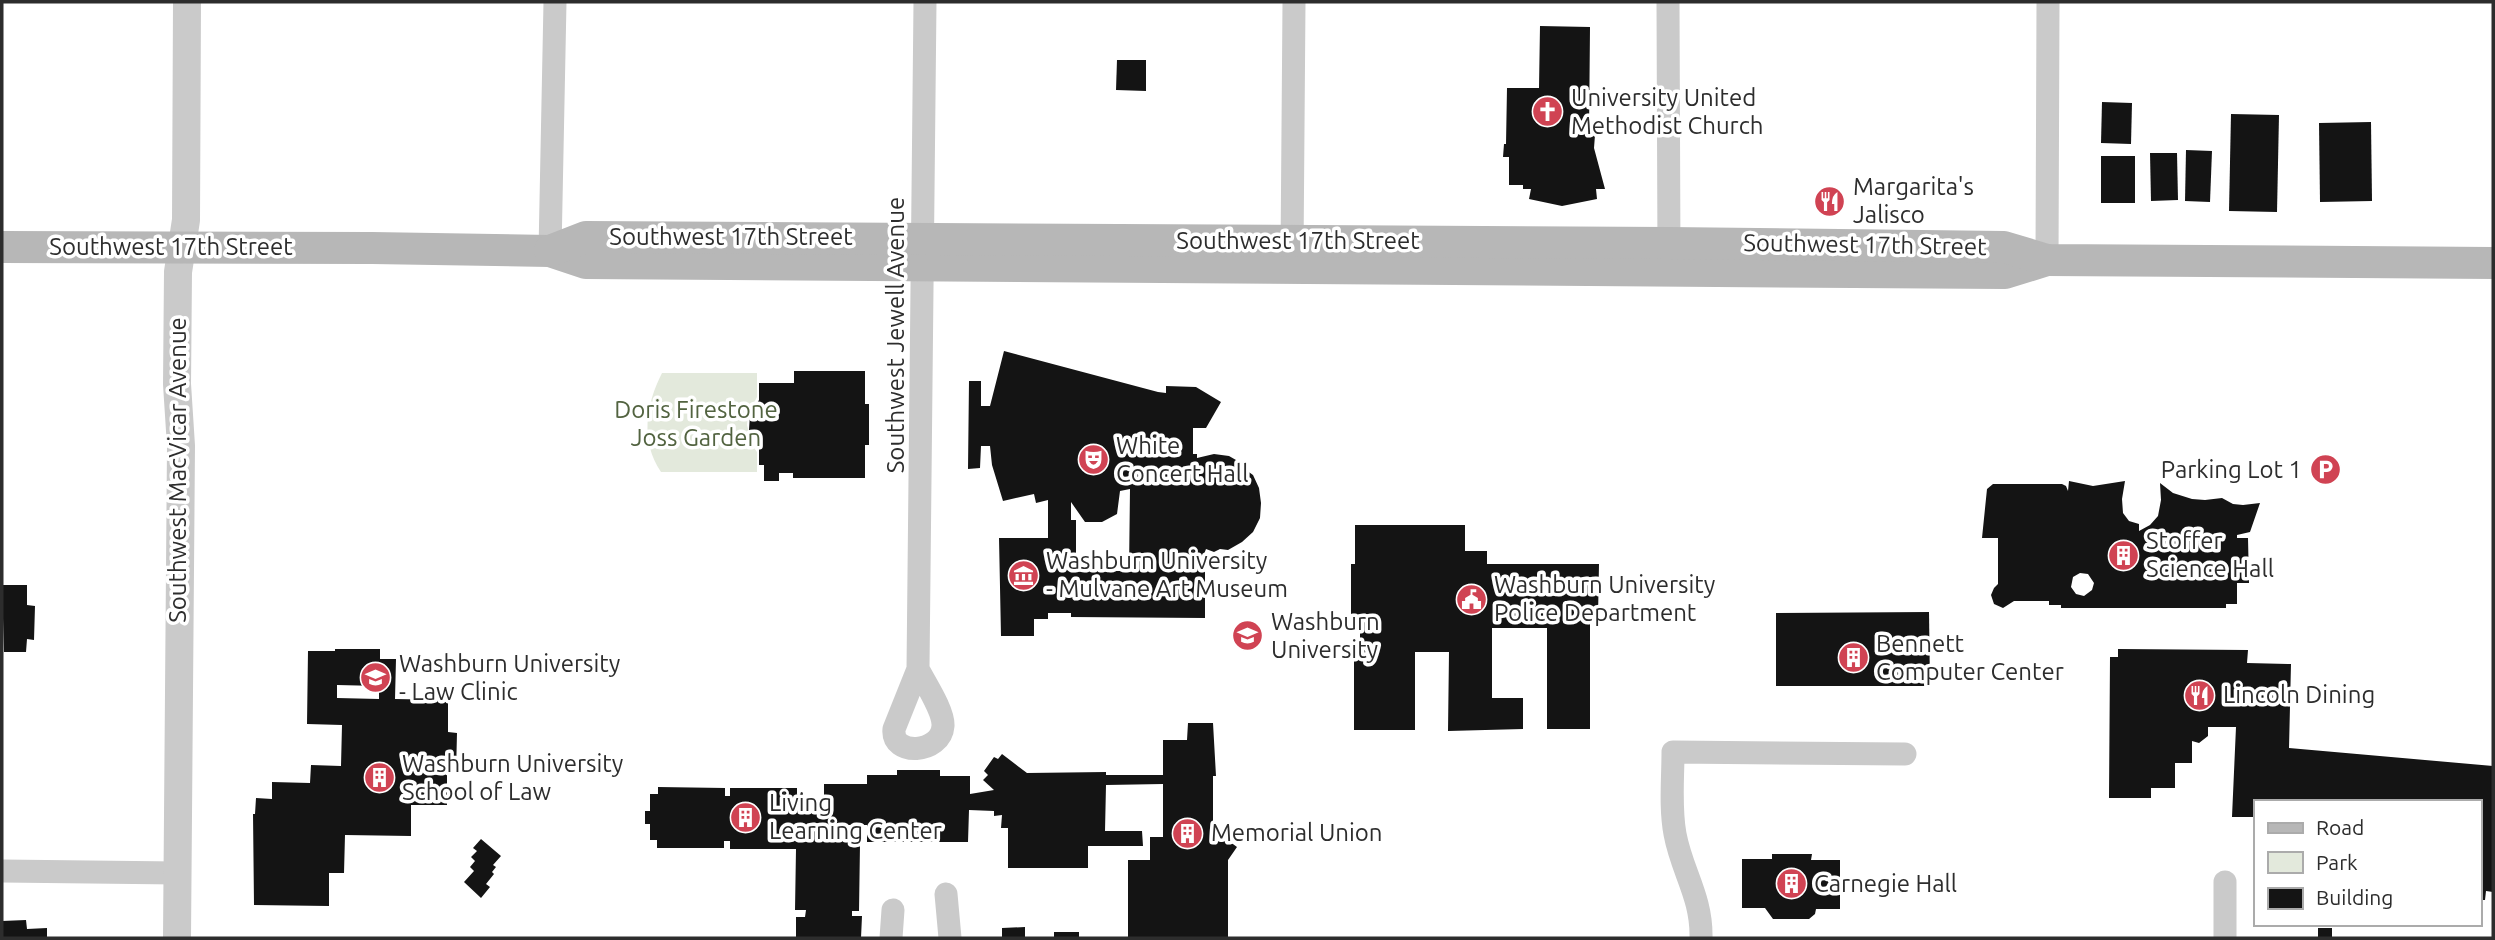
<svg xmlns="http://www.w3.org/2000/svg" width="2495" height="940" font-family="Ubuntu,sans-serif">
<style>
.green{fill:#e3e9dc}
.building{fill:#141414;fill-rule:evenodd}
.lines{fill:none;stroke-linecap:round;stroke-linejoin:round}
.minor{stroke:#cacaca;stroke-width:23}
.tertiary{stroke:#cacaca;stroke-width:28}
.secondary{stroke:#b7b7b7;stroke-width:32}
.labels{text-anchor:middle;stroke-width:7;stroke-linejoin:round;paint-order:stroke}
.poi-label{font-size:24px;fill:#2d2d2d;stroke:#fff;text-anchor:start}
.street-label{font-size:24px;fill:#2d2d2d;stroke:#fff}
.park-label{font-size:24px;fill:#526340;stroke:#fff}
</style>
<rect width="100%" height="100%" fill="#fff"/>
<path class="green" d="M662,373H757V397L748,414L747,425L752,445L757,452V472H661C640,441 646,404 662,373Z"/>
<g class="building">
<path d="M1540,26L1590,27L1589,135H1595L1594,148L1605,189H1596L1597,199L1562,206L1529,199L1531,189H1523V185H1509V157H1503L1504,144H1506L1507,88H1539Z"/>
<path d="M1117,60H1146V91L1116,90Z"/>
<path d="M2102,102L2132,103L2131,144L2101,143Z"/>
<path d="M2231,114L2279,115L2277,212L2229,211Z"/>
<path d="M2371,122L2372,201L2320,202L2319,123Z"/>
<path d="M2186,150L2212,151L2210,202L2185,201Z"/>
<path d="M2150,153H2177L2178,200L2151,201Z"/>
<rect x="2101" y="156" width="34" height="47"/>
<path d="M1004,351L1158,392L1166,393V386L1196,387L1221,402L1206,428H1193V454H1197V458L1214,454L1229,456L1243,464L1246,470L1253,475L1259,488L1261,503L1260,518L1253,532L1242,542L1228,550L1220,549L1214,552L1206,549L1199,567L1205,569V618L1071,617V613H1048V619H1034V636H1001L999,538H1048V500L1036,503L1034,494L1003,501L992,465L990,446H981L980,468L968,469L969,381H981V406H990ZM1130,489L1129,571H1076V520H1071V502L1085,522H1102L1117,514L1120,491Z"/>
<path d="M794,371H865V404H869V445H865V478H793V473H779V481H764V465H759V449L749,430L750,414L759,400V383H794Z"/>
<path d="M2069,481L2093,486L2125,481L2122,499L2123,513L2129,521L2139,524V531L2150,525L2158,516L2161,500L2160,483L2173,493L2192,499L2205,500L2222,498L2233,504L2243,505L2260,503L2250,532L2237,535V538H2248L2249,583H2237V604H2226V608H2061V605H2049V601H2014L2003,608L1994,604L1991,595L1994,588L1998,584V538H1982L1987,489L1993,484H2062L2066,486L2068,491ZM2080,573L2088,574L2094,583L2092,590L2084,596L2076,594L2071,587L2073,577Z"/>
<path d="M1355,525H1465V551H1487V564H1599L1598,617H1590V729H1547V628H1492V698H1523V729L1448,731L1449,652H1415V730H1354V646H1360V617H1351V564H1355Z"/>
<path d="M2,585H27V605L35,606L34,640L27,639L26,652H4Z"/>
<path d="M1929,612L1930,686H1776V613Z"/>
<path d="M335,649H380V659H396L395,699L448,700V732L457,733L456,774H447V805H411V836L345,835L344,873H329V906L254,905L253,814H255L256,798L272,799V782L310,783L311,765L341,766L342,725L307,724L308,651H335ZM337,685L379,686V699L337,698Z"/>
<path d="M2118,649L2248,650L2247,663L2291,664L2289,748L2493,766V892L2486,891L2485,900H2479V802H2255V817H2232L2236,727H2208V736L2199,743L2192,741V763H2175V788H2151V798H2109L2110,657H2118Z"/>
<path d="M1188,723H1213L1216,776H1213V836H1222L1237,847L1228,860V938H1128V860H1150V837H1163V784L1106,785L1105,831H1142L1143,846H1088V868H1008V828H1001L1002,815L994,816V811L969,810L968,842H867V825H847V836L851,837V844H860L859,911H852V916H862L861,938H796V917H805L806,910H795L796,849H730V841H724V848H657V840H650V824H645V811H650V794H658V787L725,788V796H730V788H797V794H803V799H824V784H867V775H897V770H940V776H970V794L994,790L983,780L988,775L984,771L994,757L998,759L1002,754L1027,773L1106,772V775H1163V740H1187Z"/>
<path d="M481,839L501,856L493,865L496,867L492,872L494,874L486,884L490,887L481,898L464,882L474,871L470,867L475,861L471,857L477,851L473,848Z"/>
<path d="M1772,854H1812L1811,860H1840V909H1816L1815,914L1809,919H1773L1765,908H1742V859H1772Z"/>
<path d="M26,920L27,929L47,928V938H2V921Z"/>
<path d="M1025,927V938H1002V928Z"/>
<rect x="2318" y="928" width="14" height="10"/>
<rect x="1054" y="932" width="25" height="6"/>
</g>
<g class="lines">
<g class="minor">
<path d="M1668,2L1669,258"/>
<path d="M550,251L555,2"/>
<path d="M1292,254L1294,2"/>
<path d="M2047,260L2048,2"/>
<path d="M918,669C925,683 944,711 943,726C941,754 891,757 894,729L918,669L925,2"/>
<path d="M2,871L178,873"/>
<path d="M2225,882V938"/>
<path d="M946,894L950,938"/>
<path d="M891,938L893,910"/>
<path d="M1701,938C1702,897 1682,872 1675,834C1670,807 1673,779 1673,752L1905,754"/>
</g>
<path class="tertiary" d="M177,938L181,446L177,384L178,272L186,220L187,2"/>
<g class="secondary">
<path d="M2,247L372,248L550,251L586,263L2005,273L2047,260"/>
<path d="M550,251L586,237L1669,243L2004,247L2047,260L2493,263"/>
</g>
</g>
<defs>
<symbol id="church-disc" viewBox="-11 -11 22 22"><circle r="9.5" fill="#d04353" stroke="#fff"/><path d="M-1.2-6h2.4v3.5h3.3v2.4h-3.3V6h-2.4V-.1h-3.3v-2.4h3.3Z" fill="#fff"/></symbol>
<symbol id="restaurant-disc" viewBox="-11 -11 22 22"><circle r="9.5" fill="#d04353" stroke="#fff"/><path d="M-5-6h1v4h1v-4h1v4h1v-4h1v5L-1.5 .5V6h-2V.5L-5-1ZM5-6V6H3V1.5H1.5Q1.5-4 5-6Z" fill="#fff"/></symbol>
<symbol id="theatre-disc" viewBox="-11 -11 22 22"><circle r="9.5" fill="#d04353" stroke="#fff"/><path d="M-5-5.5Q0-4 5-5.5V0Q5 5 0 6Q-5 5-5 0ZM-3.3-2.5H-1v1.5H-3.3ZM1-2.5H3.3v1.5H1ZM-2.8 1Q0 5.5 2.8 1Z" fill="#fff"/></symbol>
<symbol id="parking-disc" viewBox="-11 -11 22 22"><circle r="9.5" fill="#d04353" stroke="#fff"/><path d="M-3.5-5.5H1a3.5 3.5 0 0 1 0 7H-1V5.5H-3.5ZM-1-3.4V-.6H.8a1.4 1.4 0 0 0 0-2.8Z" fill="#fff"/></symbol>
<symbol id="building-disc" viewBox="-11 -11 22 22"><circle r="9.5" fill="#d04353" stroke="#fff"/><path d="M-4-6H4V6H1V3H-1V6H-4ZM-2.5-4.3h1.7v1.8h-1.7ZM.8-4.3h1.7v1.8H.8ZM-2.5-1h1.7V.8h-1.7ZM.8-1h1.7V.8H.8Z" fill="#fff"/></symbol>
<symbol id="museum-disc" viewBox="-11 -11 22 22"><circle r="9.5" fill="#d04353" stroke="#fff"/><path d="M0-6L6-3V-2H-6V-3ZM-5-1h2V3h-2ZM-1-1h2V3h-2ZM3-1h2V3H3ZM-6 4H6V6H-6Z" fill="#fff"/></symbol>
<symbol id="civic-disc" viewBox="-11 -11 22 22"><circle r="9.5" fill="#d04353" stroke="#fff"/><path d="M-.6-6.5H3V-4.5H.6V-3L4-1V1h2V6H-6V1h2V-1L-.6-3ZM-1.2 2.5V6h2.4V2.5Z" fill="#fff"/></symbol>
<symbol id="university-disc" viewBox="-11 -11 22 22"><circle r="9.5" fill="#d04353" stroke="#fff"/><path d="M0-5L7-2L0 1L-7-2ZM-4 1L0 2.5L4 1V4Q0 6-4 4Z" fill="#fff"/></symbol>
<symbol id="school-disc" viewBox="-11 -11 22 22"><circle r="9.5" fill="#d04353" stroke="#fff"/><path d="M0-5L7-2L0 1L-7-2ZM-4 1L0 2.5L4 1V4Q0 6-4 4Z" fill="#fff"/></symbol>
</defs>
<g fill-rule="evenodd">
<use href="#church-disc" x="1530" y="94" width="35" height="35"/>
<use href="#restaurant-disc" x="1812" y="184" width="35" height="35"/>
<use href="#theatre-disc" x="1076" y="442" width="35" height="35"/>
<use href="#parking-disc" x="2308" y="452" width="35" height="35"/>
<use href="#building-disc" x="2106" y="538" width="35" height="35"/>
<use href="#museum-disc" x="1006" y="558" width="35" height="35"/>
<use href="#civic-disc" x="1454" y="582" width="35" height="35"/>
<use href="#university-disc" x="1230" y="618" width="35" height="35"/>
<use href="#building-disc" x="1836" y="640" width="35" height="35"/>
<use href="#school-disc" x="358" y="660" width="35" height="35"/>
<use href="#restaurant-disc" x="2182" y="678" width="35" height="35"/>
<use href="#building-disc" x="362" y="760" width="35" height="35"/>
<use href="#building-disc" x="728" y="800" width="35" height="35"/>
<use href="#building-disc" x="1170" y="816" width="35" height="35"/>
<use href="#building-disc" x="1774" y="866" width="35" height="35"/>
</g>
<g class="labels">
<g class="poi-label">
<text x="1571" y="106">University United<tspan x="1571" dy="28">Methodist Church</tspan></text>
<text x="1853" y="195">Margarita's<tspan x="1853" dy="28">Jalisco</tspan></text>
<text x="1116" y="454">White<tspan x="1116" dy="28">Concert Hall</tspan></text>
<text x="2302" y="478" text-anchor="end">Parking Lot 1</text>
<text x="2146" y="549">Stoffer<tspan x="2146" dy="28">Science Hall</tspan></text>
<text x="1046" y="569">Washburn University<tspan x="1046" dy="28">- Mulvane Art Museum</tspan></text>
<text x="1494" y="593">Washburn University<tspan x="1494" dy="28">Police Department</tspan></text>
<text x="1271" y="630">Washburn<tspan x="1271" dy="28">University</tspan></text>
<text x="1876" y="652">Bennett<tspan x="1876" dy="28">Computer Center</tspan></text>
<text x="399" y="672">Washburn University<tspan x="399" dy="28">- Law Clinic</tspan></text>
<text x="2223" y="703">Lincoln Dining</text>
<text x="402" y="772">Washburn University<tspan x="402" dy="28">School of Law</tspan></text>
<text x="769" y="811">Living<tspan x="769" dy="28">Learning Center</tspan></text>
<text x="1211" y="841">Memorial Union</text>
<text x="1814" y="892">Carnegie Hall</text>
</g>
<g class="street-label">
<text x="731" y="245">Southwest 17th Street</text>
<text x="1298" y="249">Southwest 17th Street</text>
<text transform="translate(1865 245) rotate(1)" y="8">Southwest 17th Street</text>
<text x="171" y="255">Southwest 17th Street</text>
<text transform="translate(896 335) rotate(-90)" y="8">Southwest Jewell Avenue</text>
<text transform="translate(178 470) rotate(-90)" y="8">Southwest MacVicar Avenue</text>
</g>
<g class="park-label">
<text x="696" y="418">Doris Firestone<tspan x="696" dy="28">Joss Garden</tspan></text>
</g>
</g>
<rect width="2495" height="940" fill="none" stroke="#2d2d2d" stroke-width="7"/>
<rect x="2254" y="800" width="228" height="126" fill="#ffffff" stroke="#ababab" stroke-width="2"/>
<rect x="2268" y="823" width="35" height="10" fill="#b7b7b7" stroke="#ababab" stroke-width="2"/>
<text x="2316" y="835" font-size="21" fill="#2d2d2d">Road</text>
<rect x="2268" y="852" width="35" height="21" fill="#e3e9dc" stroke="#ababab" stroke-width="2"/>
<text x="2316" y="870" font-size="21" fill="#2d2d2d">Park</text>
<rect x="2268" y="888" width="35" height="21" fill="#141414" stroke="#ababab" stroke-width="2"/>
<text x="2316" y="905" font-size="21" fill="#2d2d2d">Building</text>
</svg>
